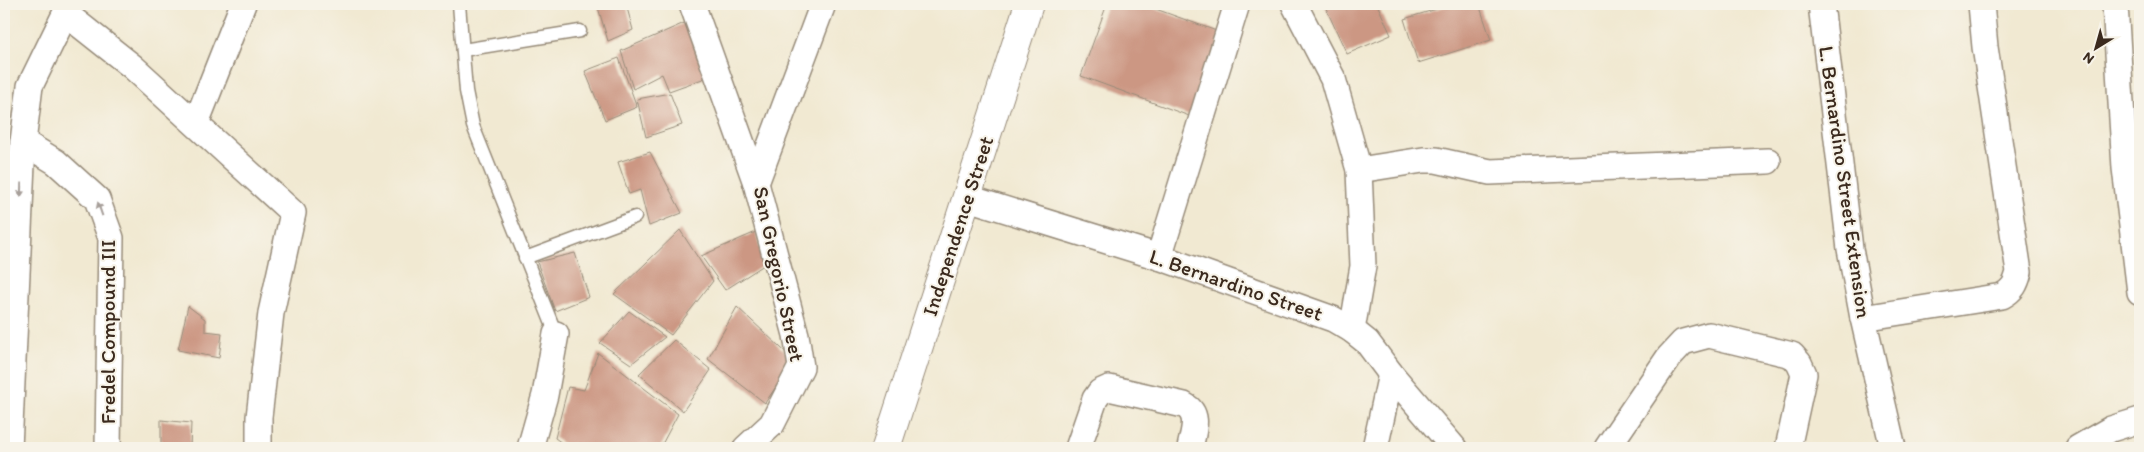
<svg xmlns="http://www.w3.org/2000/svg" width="2144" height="452" font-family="Itim,sans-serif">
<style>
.building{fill:#cc9783}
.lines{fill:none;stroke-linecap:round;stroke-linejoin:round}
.lane-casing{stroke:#968a78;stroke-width:15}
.street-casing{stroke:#968a78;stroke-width:28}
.secondary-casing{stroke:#968a78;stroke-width:30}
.lane{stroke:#fff;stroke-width:12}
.street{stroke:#fff;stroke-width:25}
.secondary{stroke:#fff;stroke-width:28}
.oneway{fill:#a79f9a}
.labels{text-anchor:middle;stroke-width:4;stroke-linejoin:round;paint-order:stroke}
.street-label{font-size:21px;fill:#3b2a1e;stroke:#f7f3e8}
</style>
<rect width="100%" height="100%" fill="#f7f3e8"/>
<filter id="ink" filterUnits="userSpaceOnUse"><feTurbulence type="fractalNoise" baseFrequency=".02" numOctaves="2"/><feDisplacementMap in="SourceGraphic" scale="10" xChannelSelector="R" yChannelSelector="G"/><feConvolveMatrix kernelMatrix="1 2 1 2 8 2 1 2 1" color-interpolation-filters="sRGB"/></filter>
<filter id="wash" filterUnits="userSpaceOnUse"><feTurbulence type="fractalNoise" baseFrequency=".0096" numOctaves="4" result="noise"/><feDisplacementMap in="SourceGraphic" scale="20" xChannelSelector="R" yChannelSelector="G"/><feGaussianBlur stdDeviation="1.12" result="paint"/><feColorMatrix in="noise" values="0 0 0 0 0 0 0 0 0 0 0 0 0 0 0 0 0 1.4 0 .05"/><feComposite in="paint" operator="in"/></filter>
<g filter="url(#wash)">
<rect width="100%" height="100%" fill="#f1e9d2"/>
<g id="blocks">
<g class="building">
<path d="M597,4H626L633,30L608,41Z"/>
<path d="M1107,4H1142L1222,33L1192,117L1081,76Z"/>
<path d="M1324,4H1377L1391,35L1347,54Z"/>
<path d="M1453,4H1479L1491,40L1418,63L1404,19Z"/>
<path d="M691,20L708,77L669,91L662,74L633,89L621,51Z"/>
<path d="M619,58L637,107L605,120L585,71Z"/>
<path d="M670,93L682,125L646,137L637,99Z"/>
<path d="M650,152L682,213L649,226L640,190L629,194L618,162Z"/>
<path d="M680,230L713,281L671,335L614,294Z"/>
<path d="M756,232L764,265L725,290L701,256Z"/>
<path d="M575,253L589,297L555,311L537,262Z"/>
<path d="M188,306L205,319V331L222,333L219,358L178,350Z"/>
<path d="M737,307L794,360L765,403L708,359Z"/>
<path d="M629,311L665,337L631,364L600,343Z"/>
<path d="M674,340L711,370L683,411L639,374Z"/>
<path d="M598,353L678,414L660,448H569L555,438L568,387L584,390Z"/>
<path d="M161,420L191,423L190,448H161Z"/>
</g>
</g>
</g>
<g filter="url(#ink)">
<use href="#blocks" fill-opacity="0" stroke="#968a78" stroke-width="1"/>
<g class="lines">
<defs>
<g id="lane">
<path d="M459,4L466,91L473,126L556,334"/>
<path d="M463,50L580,31"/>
<path d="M525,258L635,217"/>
</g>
<g id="street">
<path d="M692,4L756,183L796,335L801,367L772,424L746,448"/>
<path d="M1294,4L1333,79L1359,170L1363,266L1352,330"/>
<path d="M1821,4L1850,249L1863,318L1893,448"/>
<path d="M2115,4L2125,168L2140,292"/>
<path d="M66,14L133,67L293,213L271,313L259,417V448"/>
<path d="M196,123L243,4"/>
<path d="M23,142L56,162L97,199L111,238L108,448"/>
<path d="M1359,170L1423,160H1436L1490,172L1768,161"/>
<path d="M756,183L823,4"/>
<path d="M968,198L1159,257L1333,319L1352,330L1367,342L1391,374L1454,448"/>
<path d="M1159,257L1237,4"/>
<path d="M1863,318L2002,296C2013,290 2016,284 2019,272L1985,47L1981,4"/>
<path d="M9,448L23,142L30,86L70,4"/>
<path d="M530,448L545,395L556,334"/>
<path d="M1078,448L1095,399L1100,392L1109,388L1184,405C1201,414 1193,432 1190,448"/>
<path d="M1375,448L1391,374"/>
<path d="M1607,448L1669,357L1683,342L1709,335L1792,355L1799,363L1804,374L1788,448"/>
<path d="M2078,448L2111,429L2140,420"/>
</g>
<path id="secondary" d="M886,448L1029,4"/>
</defs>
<use href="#lane" class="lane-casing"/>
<use href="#street" class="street-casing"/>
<use href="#secondary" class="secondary-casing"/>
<use href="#lane" class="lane"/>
<use href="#street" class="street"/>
<use href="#secondary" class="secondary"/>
</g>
<defs><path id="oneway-solid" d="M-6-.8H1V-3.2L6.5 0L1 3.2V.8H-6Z" transform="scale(1.25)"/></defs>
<g class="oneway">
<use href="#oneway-solid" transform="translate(21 190) rotate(92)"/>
<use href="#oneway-solid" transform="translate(100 209) rotate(-109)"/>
</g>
</g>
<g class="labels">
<g class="street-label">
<text transform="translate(1845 182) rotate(82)" y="7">L. Bernardino Street Extension</text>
<text transform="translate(958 226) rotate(-72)" y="7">Independence Street</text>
<text transform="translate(779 274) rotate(78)" y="7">San Gregorio Street</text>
<text transform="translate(1236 285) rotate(19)" y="7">L. Bernardino Street</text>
<text transform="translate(108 332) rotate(-90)" y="7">Fredel Compound III</text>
</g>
</g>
<rect width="2144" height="452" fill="none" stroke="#f7f3e8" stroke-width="20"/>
<g transform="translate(2096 48) rotate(217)" stroke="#f7f3e8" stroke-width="4" paint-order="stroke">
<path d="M0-4L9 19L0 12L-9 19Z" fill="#3b2a1e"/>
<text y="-8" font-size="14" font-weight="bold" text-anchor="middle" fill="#3b2a1e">N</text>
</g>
</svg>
